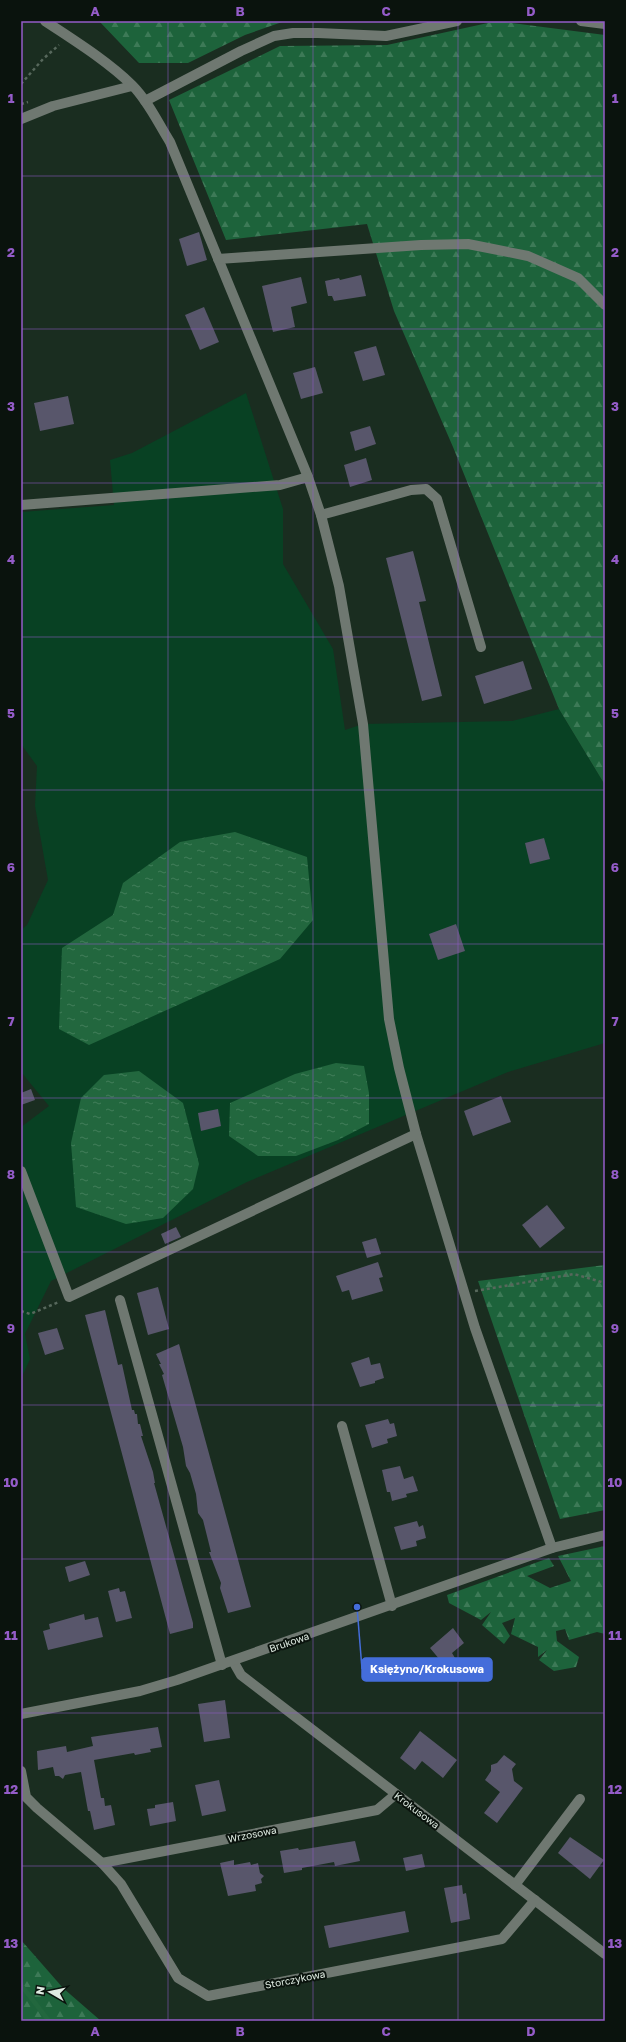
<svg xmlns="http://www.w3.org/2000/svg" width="626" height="2042" font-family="'Golos Text',sans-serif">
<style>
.green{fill:#084123}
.forest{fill:url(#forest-firs)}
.water{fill:url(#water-ripples)}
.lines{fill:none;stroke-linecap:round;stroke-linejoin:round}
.stream{stroke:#22673e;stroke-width:4.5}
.building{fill:#58566b}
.path{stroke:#57685c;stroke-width:2.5;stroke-dasharray:3 3;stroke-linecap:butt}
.minor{stroke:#6f7871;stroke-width:10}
.grid{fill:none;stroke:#945cc8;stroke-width:1;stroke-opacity:0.55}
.labels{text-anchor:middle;stroke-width:4;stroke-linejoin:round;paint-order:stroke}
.street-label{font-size:10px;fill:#dfebe2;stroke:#0a130d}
.leader{fill:none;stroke:#446dda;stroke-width:1.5}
.callout-dot{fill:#446dda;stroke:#0a130d;stroke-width:1.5}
.callout{fill:#446dda;stroke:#446dda;stroke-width:1.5}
.callout-label{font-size:11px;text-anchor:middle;font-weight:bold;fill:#fff}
.neatline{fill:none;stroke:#945cc8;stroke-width:1.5}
.grid-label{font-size:13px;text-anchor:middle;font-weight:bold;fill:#945cc8}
</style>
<defs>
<pattern id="forest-firs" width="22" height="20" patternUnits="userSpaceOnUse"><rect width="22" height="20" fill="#1d633b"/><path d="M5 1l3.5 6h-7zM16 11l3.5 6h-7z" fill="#3d7a57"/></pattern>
<pattern id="water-ripples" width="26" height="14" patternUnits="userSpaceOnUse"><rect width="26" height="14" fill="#22673e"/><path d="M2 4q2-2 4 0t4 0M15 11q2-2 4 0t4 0" fill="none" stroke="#427d5a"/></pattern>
</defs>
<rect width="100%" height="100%" fill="#1a2d20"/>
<path class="green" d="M246,393L283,509V564L333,649L345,730L363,724L512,721L559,709L605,785V1043L508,1072L247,1182L51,1281L25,1334L30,1359L21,1379V1127L49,1106L21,1072V930L27,925L48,880L35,806L37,766L21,744V512L114,505L110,460L132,453Z"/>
<g class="forest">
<path d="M99,21H285L245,35L188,63H139Z"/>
<path d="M497,21L605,35V785L559,709L453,447L394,311L367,224L226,240L169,100L280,46L387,45Z"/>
<path d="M605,1265V1510L560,1519L478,1281Z"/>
<path d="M605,1546V1634L597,1632L569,1640L565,1629L556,1631L557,1641L579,1657L576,1667L554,1671L539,1660L547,1650L538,1657V1647L511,1634L515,1618L502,1623L510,1636L504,1644L482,1625L491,1612L481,1620L449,1603L447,1595L549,1558L554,1566L527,1576L550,1588L571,1581L558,1556Z"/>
<path d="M21,1940L63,1988L101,2021H21Z"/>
</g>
<g class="water">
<path d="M235,832L307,857L313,920L280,959L89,1045L59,1029L62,948L113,915L123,883L180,842Z"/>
<path d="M336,1063L364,1066L369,1093V1124L338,1140L296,1156H258L229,1136L230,1103L295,1074Z"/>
<path d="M139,1071L183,1103L199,1164L193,1189L163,1218L126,1224L76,1207L71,1143L81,1098L104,1075Z"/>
</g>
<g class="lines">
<path class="stream" d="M21,1985L49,2021"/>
</g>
<g class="building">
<path d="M199,232L207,260L187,266L179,239Z"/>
<path d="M361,275L366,296L334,301L332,296H328L325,281L339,278L340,280Z"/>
<path d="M301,277L307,303L291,307L295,327L273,332L262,286Z"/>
<path d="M204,307L219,342L200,350L185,315Z"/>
<path d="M376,346L385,375L363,381L354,352Z"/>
<path d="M315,367L323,393L301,399L293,373Z"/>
<path d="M68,396L74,424L40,431L34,403Z"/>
<path d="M370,426L376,444L355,451L350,432Z"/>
<path d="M366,458L372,480L350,487L344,465Z"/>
<path d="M413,551L426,601L419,602L442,696L422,701L386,558Z"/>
<path d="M523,661L532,689L484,704L475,676Z"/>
<path d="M544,838L550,859L530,864L525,843Z"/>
<path d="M456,924L465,951L438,960L429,934Z"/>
<path d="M31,1089L35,1100L21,1105V1093Z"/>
<path d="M501,1096L511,1122L473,1136L464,1111Z"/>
<path d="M218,1109L221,1126L201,1131L198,1113Z"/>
<path d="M547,1205L565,1228L540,1248L522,1225Z"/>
<path d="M176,1227L181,1237L165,1244L161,1234Z"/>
<path d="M376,1238L381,1254L367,1258L362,1242Z"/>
<path d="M378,1262L383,1277L379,1278L383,1291L352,1300L349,1290L342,1292L336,1276Z"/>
<path d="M158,1287L169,1329L148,1335L137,1293Z"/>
<path d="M105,1310L118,1365L122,1364L132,1410H134L135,1414H137L138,1424H140L143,1436H141L153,1472L155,1483H154L193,1623V1628L170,1634L85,1315Z"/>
<path d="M57,1328L64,1349L45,1355L38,1333Z"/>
<path d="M179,1344L251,1607L228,1613L220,1588L221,1583L209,1552H211L203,1520L198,1513L196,1494L190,1473L186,1466L183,1447L162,1375L164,1374L159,1364H161L156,1354Z"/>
<path d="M369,1357L371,1365L380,1363L384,1378L375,1381V1383L360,1387L351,1363Z"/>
<path d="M388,1419L390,1424L394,1423L397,1436L387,1439L388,1443L372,1448L365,1425Z"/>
<path d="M400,1466L404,1479L413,1476L418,1491L406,1494L407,1497L392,1501L390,1492H387L382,1470Z"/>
<path d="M417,1521L419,1527L423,1525L426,1538L416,1541L417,1546L401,1550L394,1527Z"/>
<path d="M85,1561L90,1575L69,1582L65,1567Z"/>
<path d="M119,1588L120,1592L125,1591L132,1618L116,1622L108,1591Z"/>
<path d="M84,1614L85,1620L98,1617L103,1637L48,1650L43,1631L50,1629L49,1624Z"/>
<path d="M453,1628L464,1643L452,1653L455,1658L445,1666L430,1648Z"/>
<path d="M225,1700L230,1738L204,1742L198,1704Z"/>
<path d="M158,1727L162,1747L150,1749L151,1752L135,1755L134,1753L94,1760L101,1798H104L105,1806L111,1805L115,1825L94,1830L90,1811H88L81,1772L65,1775L63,1779L59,1776H55L53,1767L38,1770L37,1751L66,1746L67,1752L93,1746L91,1737Z"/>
<path d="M420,1731L457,1760L443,1778L422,1761L415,1770L400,1758Z"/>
<path d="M504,1755L516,1764L512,1769L514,1781L523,1788L497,1823L484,1813L500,1792L485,1780L491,1771V1765L497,1763Z"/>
<path d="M219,1780L226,1811L202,1816L195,1785Z"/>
<path d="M173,1802L176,1821L150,1826L147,1809L155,1808V1805Z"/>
<path d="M570,1837L604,1860L590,1879L558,1853Z"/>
<path d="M355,1841L360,1861L335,1866L334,1862L302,1868V1870L284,1873L280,1851L298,1848L299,1850Z"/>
<path d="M422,1854L425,1867L406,1871L403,1858Z"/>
<path d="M234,1860V1865L250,1862L251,1865L258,1863L260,1873L264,1876L261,1879L262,1883L255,1885L256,1891L228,1896L220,1863Z"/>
<path d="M462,1885L463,1894L466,1893L470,1919L451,1923L444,1888Z"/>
<path d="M405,1911L409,1932L329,1948L324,1926Z"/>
</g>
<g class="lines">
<g class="path">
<path d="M21,84L43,59L59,45"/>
<path d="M21,104L28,102"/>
<path d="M475,1291L574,1274L605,1283"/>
<path d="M21,1311L30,1314L59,1302"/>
</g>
<g class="minor">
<path d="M45,21C75,41 106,60 132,85C148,101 158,123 170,142L308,477L321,515L339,586L363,724L389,1019L399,1068L416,1134L475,1328L552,1548"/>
<path d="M581,21L605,24"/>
<path d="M145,101L241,51L274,36L293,33H318L386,36L457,21"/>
<path d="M21,119L53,106L132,86"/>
<path d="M218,259L421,245L468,244L528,256L578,278L605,305"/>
<path d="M21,505L280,485L308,477"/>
<path d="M321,515L411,490L426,489L437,499L481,647"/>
<path d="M21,1171L69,1297L416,1134"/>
<path d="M120,1300L222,1665"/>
<path d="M342,1426L392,1606"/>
<path d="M233,1661L241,1675L605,1954"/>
<path d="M21,1714L140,1691L177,1680L552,1548L605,1535"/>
<path d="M21,1771L26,1797L37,1808L102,1863L121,1884L178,1978L208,1996L502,1939L535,1900"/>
<path d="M102,1863L377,1810L396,1794"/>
<path d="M515,1885L580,1799"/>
</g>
</g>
<path class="grid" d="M168,21V2021M313,21V2021M458,21V2021M21,176H605M21,329H605M21,483H605M21,637H605M21,790H605M21,944H605M21,1098H605M21,1252H605M21,1405H605M21,1559H605M21,1713H605M21,1866H605"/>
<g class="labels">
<g class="street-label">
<text transform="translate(289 1642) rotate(-19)" y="4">Brukowa</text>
<text transform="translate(417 1810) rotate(37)" y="4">Krokusowa</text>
<text transform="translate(252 1834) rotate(-11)" y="4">Wrzosowa</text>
<text transform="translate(295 1979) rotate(-11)" y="4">Storczykowa</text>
</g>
</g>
<path class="leader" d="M357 1607L362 1669"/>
<circle class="callout-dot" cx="357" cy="1607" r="4"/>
<rect class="callout" x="362" y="1658" width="130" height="23" rx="4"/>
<g class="callout-label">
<text x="427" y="1673">Księżyno/Krokusowa</text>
</g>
<rect width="626" height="2042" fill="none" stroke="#0a130d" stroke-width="44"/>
<g transform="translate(50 1992) rotate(279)" stroke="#0a130d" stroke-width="3" paint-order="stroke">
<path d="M0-3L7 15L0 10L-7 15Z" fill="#dfebe2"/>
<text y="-6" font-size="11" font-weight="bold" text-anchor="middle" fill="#dfebe2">N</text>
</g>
<rect x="22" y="22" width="582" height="1998" class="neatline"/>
<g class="grid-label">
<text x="95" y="16">A</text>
<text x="240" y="16">B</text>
<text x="386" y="16">C</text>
<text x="531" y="16">D</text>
<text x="11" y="103">1</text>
<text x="615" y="103">1</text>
<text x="11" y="257">2</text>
<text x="615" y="257">2</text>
<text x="11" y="411">3</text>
<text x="615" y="411">3</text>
<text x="11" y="564">4</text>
<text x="615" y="564">4</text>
<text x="11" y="718">5</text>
<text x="615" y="718">5</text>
<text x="11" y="872">6</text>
<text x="615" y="872">6</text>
<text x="11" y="1026">7</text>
<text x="615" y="1026">7</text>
<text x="11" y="1179">8</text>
<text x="615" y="1179">8</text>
<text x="11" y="1333">9</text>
<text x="615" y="1333">9</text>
<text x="11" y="1487">10</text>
<text x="615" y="1487">10</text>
<text x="11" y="1640">11</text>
<text x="615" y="1640">11</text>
<text x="11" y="1794">12</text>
<text x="615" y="1794">12</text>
<text x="11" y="1948">13</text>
<text x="615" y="1948">13</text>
<text x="95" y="2036">A</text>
<text x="240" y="2036">B</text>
<text x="386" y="2036">C</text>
<text x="531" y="2036">D</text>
</g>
</svg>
